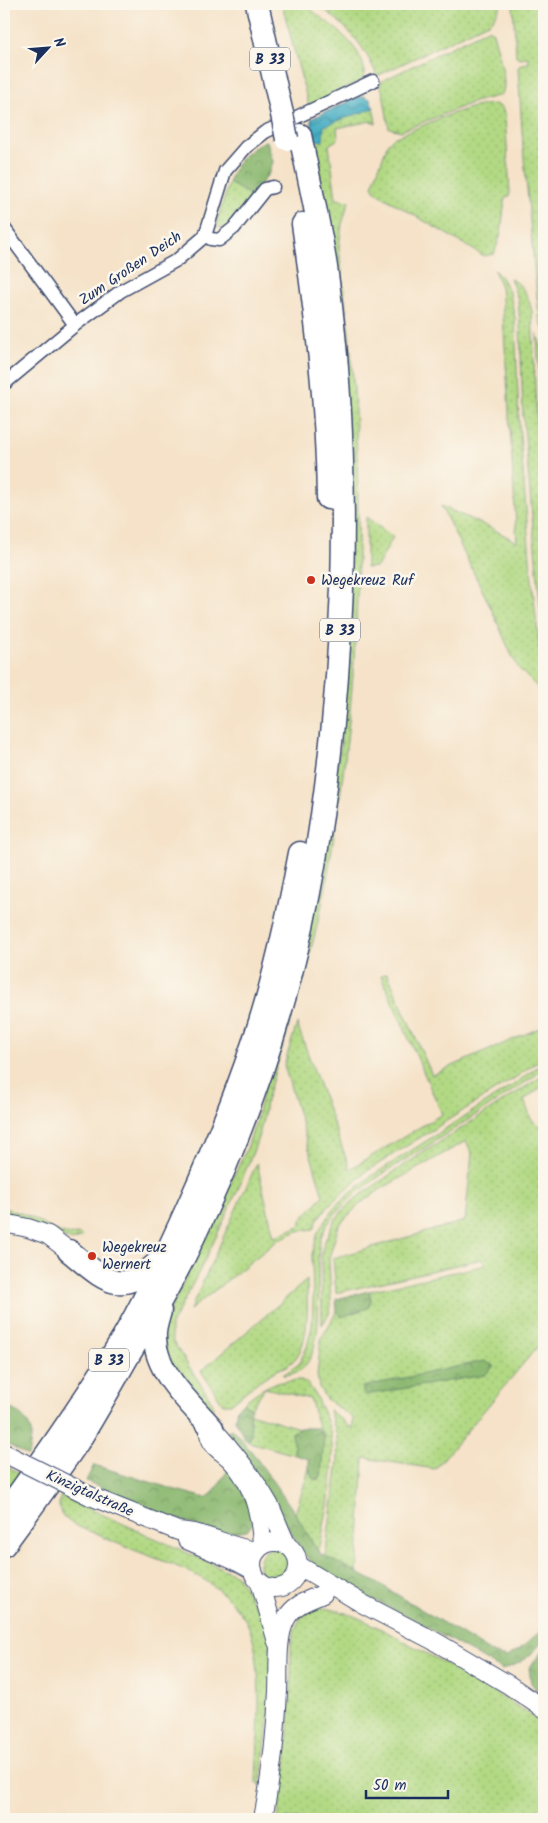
<svg xmlns="http://www.w3.org/2000/svg" width="548" height="1823" font-family="Kalam,sans-serif">
<style>
.grass{fill:url(#grass-dots);stroke:#668471}
.forest{fill:url(#forest-crowns);stroke:#547468}
.water{fill:url(#water-waves);stroke:#306e90}
.lines{fill:none;stroke-linecap:round;stroke-linejoin:round}
.street-casing{stroke:#3c4a6e;stroke-width:15}
.secondary-casing{stroke:#3c4a6e;stroke-width:20}
.highway-casing{stroke:#3c4a6e;stroke-width:25}
.street{stroke:#fff;stroke-width:12}
.secondary{stroke:#fff;stroke-width:18}
.highway{stroke:#fff;stroke-width:22}
.secondary-bridge-casing{stroke:#3c4a6e;stroke-width:20;stroke-linecap:butt}
.highway-bridge-casing{stroke:#3c4a6e;stroke-width:25;stroke-linecap:butt}
.secondary-bridge{stroke:#fff;stroke-width:18}
.highway-bridge{stroke:#fff;stroke-width:22}
.poi-dot{fill:#c8321e;stroke:#fbf7ec;stroke-width:2}
.labels{text-anchor:middle;stroke-width:5;stroke-linejoin:round;paint-order:stroke}
.shield{fill:#fbf7ec;stroke:#5e6b89;stroke-width:1}
.shield-label{font-size:14px;font-weight:bold;fill:#1b2f5e}
.street-label{font-size:15px;fill:#1b2f5e;stroke:#fbf7ec}
.poi-label{font-size:15px;fill:#1b2f5e;stroke:#fbf7ec;text-anchor:start}
</style>
<defs>
<pattern id="grass-dots" width="8" height="8" patternUnits="userSpaceOnUse" patternTransform="scale(1.25)"><rect width="8" height="8" fill="#b2d984"/><path d="M2 2h.1M6 6h.1" fill="none" stroke="#98bb74" stroke-width="1.8" stroke-linecap="round"/></pattern>
<pattern id="forest-crowns" width="20" height="18" patternUnits="userSpaceOnUse" patternTransform="scale(1.25)"><rect width="20" height="18" fill="#8db972"/><path d="M2 6a3 3 0 1 1 6 0M12 15a3 3 0 1 1 6 0" fill="none" stroke="#729761"/></pattern>
<pattern id="water-waves" width="16" height="10" patternUnits="userSpaceOnUse" patternTransform="scale(1.25)"><rect width="16" height="10" fill="#44adc3"/><path d="M0 5q4-4 8 0t8 0" fill="none" stroke="#388da2"/></pattern>
</defs>
<rect width="100%" height="100%" fill="#fbf7ec"/>
<filter id="ink" filterUnits="userSpaceOnUse"><feTurbulence type="fractalNoise" baseFrequency=".02" numOctaves="2"/><feDisplacementMap in="SourceGraphic" scale="10" xChannelSelector="R" yChannelSelector="G"/><feConvolveMatrix kernelMatrix="1 2 1 2 8 2 1 2 1" color-interpolation-filters="sRGB"/></filter>
<filter id="wash" filterUnits="userSpaceOnUse"><feTurbulence type="fractalNoise" baseFrequency=".0096" numOctaves="4" result="noise"/><feDisplacementMap in="SourceGraphic" scale="20" xChannelSelector="R" yChannelSelector="G"/><feGaussianBlur stdDeviation="1.12" result="paint"/><feColorMatrix in="noise" values="0 0 0 0 0 0 0 0 0 0 0 0 0 0 0 0 0 1.4 0 .05"/><feComposite in="paint" operator="in"/></filter>
<g filter="url(#wash)">
<rect width="100%" height="100%" fill="#f5e2c8"/>
<g class="grass">
<path d="M282,4C288,4 296,3 302,4C307,5 313,11 318,15C337,29 369,53 364,79L309,107Z"/>
<path d="M317,4H502L493,19L488,23L377,76C363,42 346,26 317,4Z"/>
<path d="M513,4H544V331L539,318L523,147L518,68L521,64L529,63L528,57L520,58L516,56Z"/>
<path d="M488,29L493,32C496,45 510,86 501,95L474,102L401,131L389,128L383,93L380,84L382,81Z"/>
<path d="M364,96C374,102 374,112 376,123L371,121L337,128L338,139L329,145L336,199L349,201L342,224L339,247C344,295 351,342 354,390C362,526 359,662 340,797C334,835 329,872 321,909C306,974 285,1038 266,1101C263,1131 251,1157 240,1184C219,1233 196,1279 171,1325V1333L173,1342L209,1397L213,1404L212,1414L167,1368L160,1336L173,1304L247,1148L256,1121L341,746L322,197L311,119L355,98Z"/>
<path d="M495,104L502,108L505,116L510,192L509,197L505,198L501,233L494,254L484,256L385,198L374,190L372,186L388,143L393,138C423,126 464,105 495,104Z"/>
<path d="M229,183L252,196L228,227L220,228L217,226V221Z"/>
<path d="M494,270L501,277L510,294L515,318L519,422L531,571L543,681L542,688L537,687L519,669L511,654L491,608L441,506L493,529L517,542L502,298L501,287Z"/>
<path d="M510,278C524,286 528,295 532,311L537,433L544,520V648L523,415L520,325L518,299Z"/>
<path d="M537,334L544,354V462L537,338Z"/>
<path d="M366,517L393,537L377,567L366,568Z"/>
<path d="M387,973L432,1075L544,1026V1057L515,1078L367,1171L329,1205L318,1219L314,1229L298,1231L278,1240L190,1310L257,1163L274,1237L301,1225V1220L323,1196L284,1065L297,1024L350,1169L442,1114L381,976Z"/>
<path d="M544,1062V1069L532,1078C502,1098 471,1118 440,1138C405,1161 338,1195 322,1235C309,1268 338,1374 283,1375L299,1364L307,1347L312,1326L313,1302L312,1254L318,1232L335,1206L370,1177L512,1086Z"/>
<path d="M544,1075V1085L524,1100L531,1119L541,1127L544,1126V1339L435,1469L364,1458L357,1573L325,1557L338,1461L337,1436L329,1410L353,1429V1418L326,1399L319,1387L317,1375L321,1339L337,1311L341,1316L371,1300L369,1291L486,1265L482,1259L336,1293L333,1258L465,1221L472,1153L466,1141L381,1189L360,1204L339,1225L329,1258L331,1302L329,1314L322,1325L321,1254L324,1243L334,1221L344,1209L355,1199L401,1167Z"/>
<path d="M4,1208C10,1210 17,1212 23,1214C44,1222 57,1238 80,1234L82,1237L73,1241L4,1216Z"/>
<path d="M307,1280C307,1303 311,1345 292,1362C285,1368 275,1370 268,1375C255,1383 243,1394 231,1404H223L201,1371Z"/>
<path d="M301,1380C311,1384 315,1394 319,1404C324,1414 330,1425 331,1437C337,1471 325,1519 319,1553L295,1514L309,1469L312,1478L324,1436C315,1425 315,1412 310,1399L265,1388L251,1408L243,1403C265,1386 272,1381 301,1380Z"/>
<path d="M250,1413L299,1428L292,1433L295,1455L249,1442L245,1439L249,1440L251,1437Z"/>
<path d="M4,1465L25,1476L4,1503Z"/>
<path d="M61,1496L237,1575L257,1609L265,1608L270,1628L273,1687L260,1787L256,1783C257,1741 266,1657 246,1621C237,1607 225,1595 212,1585C194,1572 171,1564 150,1556C131,1549 112,1542 94,1533C84,1529 71,1525 64,1517C58,1510 58,1504 61,1496Z"/>
<circle cx="276" cy="1565" r="17"/>
<path d="M319,1608C347,1608 383,1630 407,1643C454,1668 500,1694 544,1724V1819H278L286,1763L291,1687V1645L295,1628L301,1618L305,1614Z"/>
</g>
<g class="forest">
<path d="M265,141H267L273,162L269,173L252,196L229,183C234,162 247,151 265,141Z"/>
<path d="M369,1291L371,1300L368,1308L341,1317L337,1311L336,1299Z"/>
<path d="M484,1361L494,1366L485,1375L365,1395L362,1387Z"/>
<path d="M243,1403L251,1408C249,1418 252,1432 249,1440L245,1439L235,1419L237,1408Z"/>
<path d="M4,1405C14,1409 29,1419 31,1432C32,1439 29,1449 28,1456L4,1442Z"/>
<path d="M299,1428H317L324,1436L321,1476L318,1481L312,1478L309,1469V1459L295,1455L292,1433Z"/>
<path d="M230,1429L235,1432L252,1452L293,1510L319,1553L383,1586L494,1654L507,1657L520,1649L544,1628V1640C529,1657 524,1662 502,1670C466,1648 429,1628 392,1609C363,1594 326,1581 305,1555L244,1459L225,1435Z"/>
<path d="M94,1465L176,1490L206,1498L213,1493L230,1467L248,1494L253,1523L247,1530L220,1534L171,1517L86,1481Z"/>
<path d="M544,1649L543,1674L544,1698L531,1683L529,1668Z"/>
</g>
<path class="water" d="M364,96L370,99L374,108L324,126L323,141L315,140L311,119L355,98Z"/>
</g>
<g filter="url(#ink)">
<g class="lines">
<defs>
<g id="street">
<path d="M4,228L75,325"/>
<path d="M205,236L211,239L219,240L234,228L265,189L273,187"/>
<path d="M4,384L75,325L121,291L177,260L205,236L225,171L246,147L265,132L373,81"/>
</g>
<g id="secondary">
<path d="M4,1223L28,1228L48,1235L69,1251"/>
<path d="M90,1496L178,1531C206,1532 229,1548 257,1551"/>
<path d="M187,1540L240,1563L253,1570"/>
<circle cx="275" cy="1565" r="23"/>
<path d="M262,1546C261,1515 253,1483 231,1460C222,1451 212,1448 209,1434L212,1428C234,1452 254,1478 270,1506C276,1519 281,1533 287,1545"/>
<path d="M298,1565L363,1604L436,1642L509,1685L544,1709"/>
<path d="M260,1582L277,1642"/>
<path d="M263,1819C271,1777 276,1734 278,1691C279,1670 276,1637 286,1619C293,1605 308,1600 323,1594"/>
</g>
<g id="highway">
<path d="M257,4L282,114"/>
<path d="M303,224C316,314 327,406 328,498"/>
<path d="M69,1251C104,1279 120,1300 159,1261"/>
<path d="M160,1311C158,1319 154,1329 155,1338C155,1372 191,1404 212,1428"/>
<path d="M4,1514C46,1456 87,1398 124,1336C148,1294 169,1249 189,1204C215,1146 240,1086 259,1025C277,969 289,911 300,853"/>
<path d="M4,1545C29,1511 54,1477 78,1442C95,1415 111,1386 127,1358C149,1321 171,1285 189,1247C231,1160 267,1067 291,973C323,848 337,717 342,588C345,481 341,373 326,267C319,223 309,179 300,135"/>
</g>
</defs>
<use href="#street" class="street-casing"/>
<use href="#secondary" class="secondary-casing"/>
<use href="#highway" class="highway-casing"/>
<use href="#street" class="street"/>
<use href="#secondary" class="secondary"/>
<use href="#highway" class="highway"/>
<defs>
<path id="secondary-bridge" d="M4,1453L90,1496"/>
<path id="highway-bridge" d="M282,114L287,139"/>
</defs>
<use href="#secondary-bridge" class="secondary-bridge-casing"/>
<use href="#highway-bridge" class="highway-bridge-casing"/>
<use href="#secondary-bridge" class="secondary-bridge"/>
<use href="#highway-bridge" class="highway-bridge"/>
</g>
</g>
<g class="poi-dot">
<circle cx="311" cy="580" r="5"/>
<circle cx="92" cy="1256" r="5"/>
</g>
<g class="labels">
<g class="shield">
<rect x="250" y="47.5" width="40" height="23" rx="4"/>
<rect x="320" y="618.5" width="40" height="23" rx="4"/>
<rect x="89" y="1348.5" width="40" height="23" rx="4"/>
</g>
<g class="shield-label">
<text x="270" y="64">B 33</text>
<text x="340" y="635">B 33</text>
<text x="109" y="1365">B 33</text>
</g>
<g class="street-label">
<text transform="translate(130 268) rotate(-34)" y="5">Zum Großen Deich</text>
<text transform="translate(90 1493) rotate(24)" y="5">Kinzigtalstraße</text>
</g>
<g class="poi-label">
<text x="321" y="585">Wegekreuz Ruf</text>
<text x="102" y="1252">Wegekreuz<tspan x="102" dy="17">Wernert</tspan></text>
</g>
</g>
<rect width="548" height="1823" fill="none" stroke="#fbf7ec" stroke-width="20"/>
<g transform="translate(48 48) rotate(64)" stroke="#fbf7ec" stroke-width="4" paint-order="stroke">
<path d="M0-4L9 19L0 12L-9 19Z" fill="#1b2f5e"/>
<text y="-8" font-size="14" font-weight="bold" text-anchor="middle" fill="#1b2f5e">N</text>
</g>
<path d="M366 1790v8h82v-8" fill="none" stroke="#1b2f5e" stroke-width="2.5"/>
<text x="373" y="1790" font-size="15" fill="#1b2f5e" stroke="#fbf7ec" stroke-width="4" paint-order="stroke">50 m</text>
</svg>
